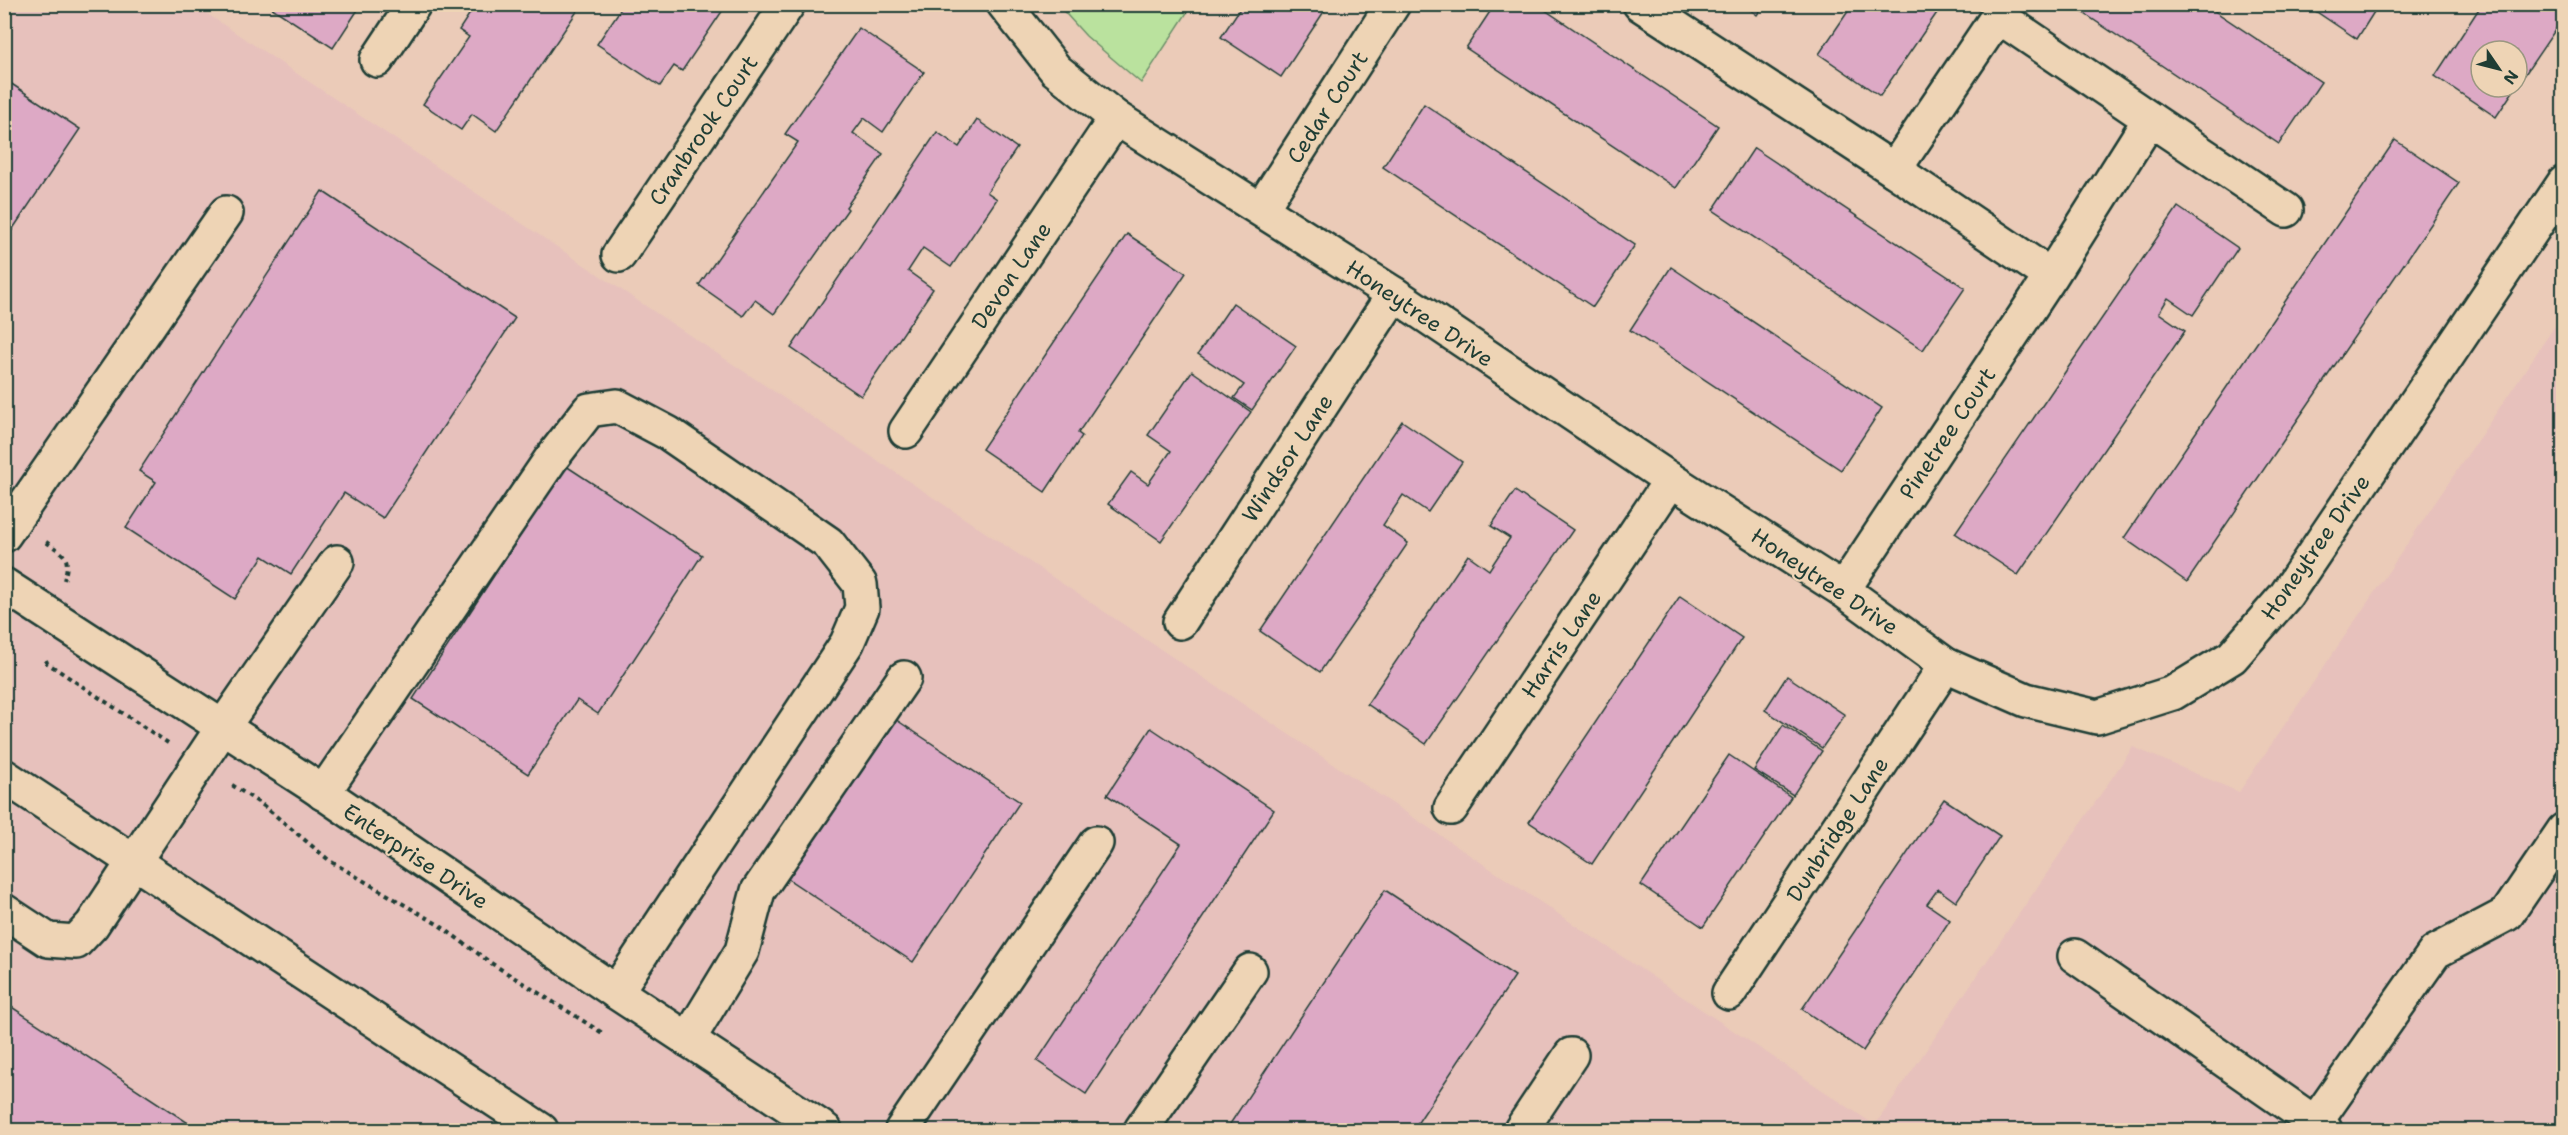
<svg xmlns="http://www.w3.org/2000/svg" width="2568" height="1135" font-family="'Shantell Sans',sans-serif">
<style>
.built{fill:#e7c1bc}
.green{fill:#bae29e;stroke:#6c9069;stroke-width:1.5}
.building{fill:#dda9c5;stroke:#1f3d34;stroke-width:1.5}
.lines{fill:none;stroke-linecap:round;stroke-linejoin:round}
.minor-casing{stroke:#1f3d34;stroke-width:38}
.path{stroke:#1f3d34;stroke-width:4;stroke-dasharray:4.5 4.5;stroke-linecap:butt}
.minor{stroke:#eed4b5;stroke-width:33}
.labels{text-anchor:middle;stroke-width:4.5;stroke-linejoin:round;paint-order:stroke}
.street-label{font-size:22px;fill:#1f3d34;stroke:#eed4b5}
</style>
<rect width="100%" height="100%" fill="#ebcbb8"/>
<filter id="ink" filterUnits="userSpaceOnUse"><feTurbulence type="fractalNoise" baseFrequency=".0167" numOctaves="2"/><feDisplacementMap in="SourceGraphic" scale="12" xChannelSelector="R" yChannelSelector="G"/><feConvolveMatrix kernelMatrix="1 2 1 2 8 2 1 2 1" color-interpolation-filters="sRGB"/></filter>
<g filter="url(#ink)">
<path class="built" d="M5,5H194L1875,1125L2133,747L2239,792L2563,314V1130H5Z"/>
<path class="green" d="M1058,5H1192L1141,83L1086,36Z"/>
<g class="building">
<path d="M266,4H360L361,5L333,48Z"/>
<path d="M476,4H582L496,131L472,114L461,130L423,104L469,37L459,30Z"/>
<path d="M624,4H727L682,71L674,66L660,86L597,44Z"/>
<path d="M1243,4H1329L1281,77L1221,37Z"/>
<path d="M1495,4H1536L1718,126L1676,188L1466,48Z"/>
<path d="M1743,4H1765L1757,15Z"/>
<path d="M1853,4H1943L1880,96L1819,54Z"/>
<path d="M2070,4H2204L2321,82L2279,144Z"/>
<path d="M2305,4H2379L2357,39Z"/>
<path d="M2482,4H2564V17L2517,86V51H2481V87H2516L2496,117L2435,76Z"/>
<path d="M859,28L924,72L883,132L864,118L853,133L883,154L846,207L848,209L774,314L755,300L743,316L699,285L798,142L785,134Z"/>
<path d="M4,79L80,129L4,242Z"/>
<path d="M1424,104L1635,245L1593,307L1383,167Z"/>
<path d="M977,120L1017,148L987,192L997,199L951,267L923,248L908,271L933,289L861,396L791,348L937,132L959,147Z"/>
<path d="M2395,140L2459,183L2187,582L2124,538Z"/>
<path d="M1754,148L1965,288L1923,350L1713,210Z"/>
<path d="M322,191L515,318L383,518L344,493L291,574L263,556L235,599L126,528L156,482L139,471Z"/>
<path d="M2178,207L2238,248L2193,315L2168,298L2159,313L2185,331L2018,575L1955,533Z"/>
<path d="M1127,234L1186,273L1078,433L1082,436L1045,492L982,449Z"/>
<path d="M1671,267L1882,408L1841,470L1630,330Z"/>
<path d="M1233,303L1296,346L1252,410L1234,398L1244,385L1198,354Z"/>
<path d="M1192,371L1251,412L1161,541L1108,504L1131,472L1148,484L1171,451L1148,435Z"/>
<path d="M1402,421L1462,462L1428,512L1403,495L1383,525L1408,543L1320,672L1260,631Z"/>
<path d="M566,466L702,555L598,714L577,700L528,774L413,699Z"/>
<path d="M1515,491L1573,530L1426,744L1367,704L1468,555L1489,570L1510,538L1491,526Z"/>
<path d="M1680,596L1742,638L1592,864L1529,822Z"/>
<path d="M1787,676L1845,715L1822,748L1765,710Z"/>
<path d="M892,717L1020,802L913,962L785,877Z"/>
<path d="M1783,725L1822,751L1793,795L1754,770Z"/>
<path d="M1151,728L1274,810L1086,1094L1037,1061L1181,844L1107,795Z"/>
<path d="M1729,755L1791,797L1703,927L1641,885Z"/>
<path d="M1944,799L2000,836L1956,902L1938,889L1927,904L1950,920L1863,1051L1802,1009Z"/>
<path d="M1385,890L1515,976L1413,1130H1226Z"/>
<path d="M4,1002L199,1130H4Z"/>
</g>
<g class="lines">
<defs>
<g id="minor">
<path d="M1004,4L1056,70L1116,118L1394,294L1671,480L1843,590L1946,665L2026,700L2097,717L2173,693L2232,657L2286,595L2564,183"/>
<path d="M1640,4L1894,170"/>
<path d="M377,60L414,4"/>
<path d="M2150,119L2286,210"/>
<path d="M1261,209L1393,4"/>
<path d="M619,255L788,4"/>
<path d="M906,431L1116,118"/>
<path d="M4,535L226,213"/>
<path d="M4,585L309,783L616,992L825,1130"/>
<path d="M1843,590L2051,276L2150,119L1998,16L1894,170L2051,276"/>
<path d="M1180,622L1394,294"/>
<path d="M4,776L541,1130"/>
<path d="M323,793L551,459L589,410L617,406L668,433L828,543L860,584L862,608L847,643L616,992"/>
<path d="M1451,808L1671,480"/>
<path d="M4,911L48,940L76,942L92,925L223,727L337,562"/>
<path d="M2075,956L2315,1123"/>
<path d="M1729,993L1946,665"/>
<path d="M688,1040L742,951L758,891L904,678"/>
<path d="M902,1130L1096,843"/>
<path d="M1141,1130L1250,971"/>
<path d="M1521,1130L1571,1055"/>
<path d="M2325,1130L2315,1123L2435,952L2507,914L2564,830"/>
</g>
</defs>
<use href="#minor" class="minor-casing"/>
<g class="path">
<path d="M46,542C65,555 71,556 64,580"/>
<path d="M46,660L47,663L168,743"/>
<path d="M232,785L264,806L330,861L439,925L491,963L604,1034"/>
</g>
<use href="#minor" class="minor"/>
</g>
</g>
<g class="labels">
<g class="street-label">
<text transform="translate(1327 107) rotate(-57)" y="8">Cedar Court</text>
<text transform="translate(703 130) rotate(-56)" y="8">Cranbrook Court</text>
<text transform="translate(1011 275) rotate(-56)" y="8">Devon Lane</text>
<text transform="translate(1420 313) rotate(34)" y="8">Honeytree Drive</text>
<text transform="translate(1947 433) rotate(-56)" y="8">Pinetree Court</text>
<text transform="translate(1287 458) rotate(-57)" y="8">Windsor Lane</text>
<text transform="translate(2315 547) rotate(-55)" y="8">Honeytree Drive</text>
<text transform="translate(1825 581) rotate(34)" y="8">Honeytree Drive</text>
<text transform="translate(1561 644) rotate(-56)" y="8">Harris Lane</text>
<text transform="translate(1837 829) rotate(-57)" y="8">Dunbridge Lane</text>
<text transform="translate(416 856) rotate(34)" y="8">Enterprise Drive</text>
</g>
</g>
<rect width="2568" height="1135" fill="none" stroke="#eed4b5" stroke-width="24"/>
<rect x="12" y="12" width="2544" height="1111" fill="none" stroke="#1f3d34" stroke-width="2" filter="url(#ink)"/>
<g transform="translate(2499 69) rotate(125)"><circle r="28" fill="#eed4b5" stroke="#9b9881" stroke-width="1.5"/>
<path d="M0-4.5L10 22L0 15L-10 22Z" fill="#1f3d34"/>
<text y="-9" font-size="16" font-weight="bold" text-anchor="middle" fill="#1f3d34">N</text>
</g>
</svg>
